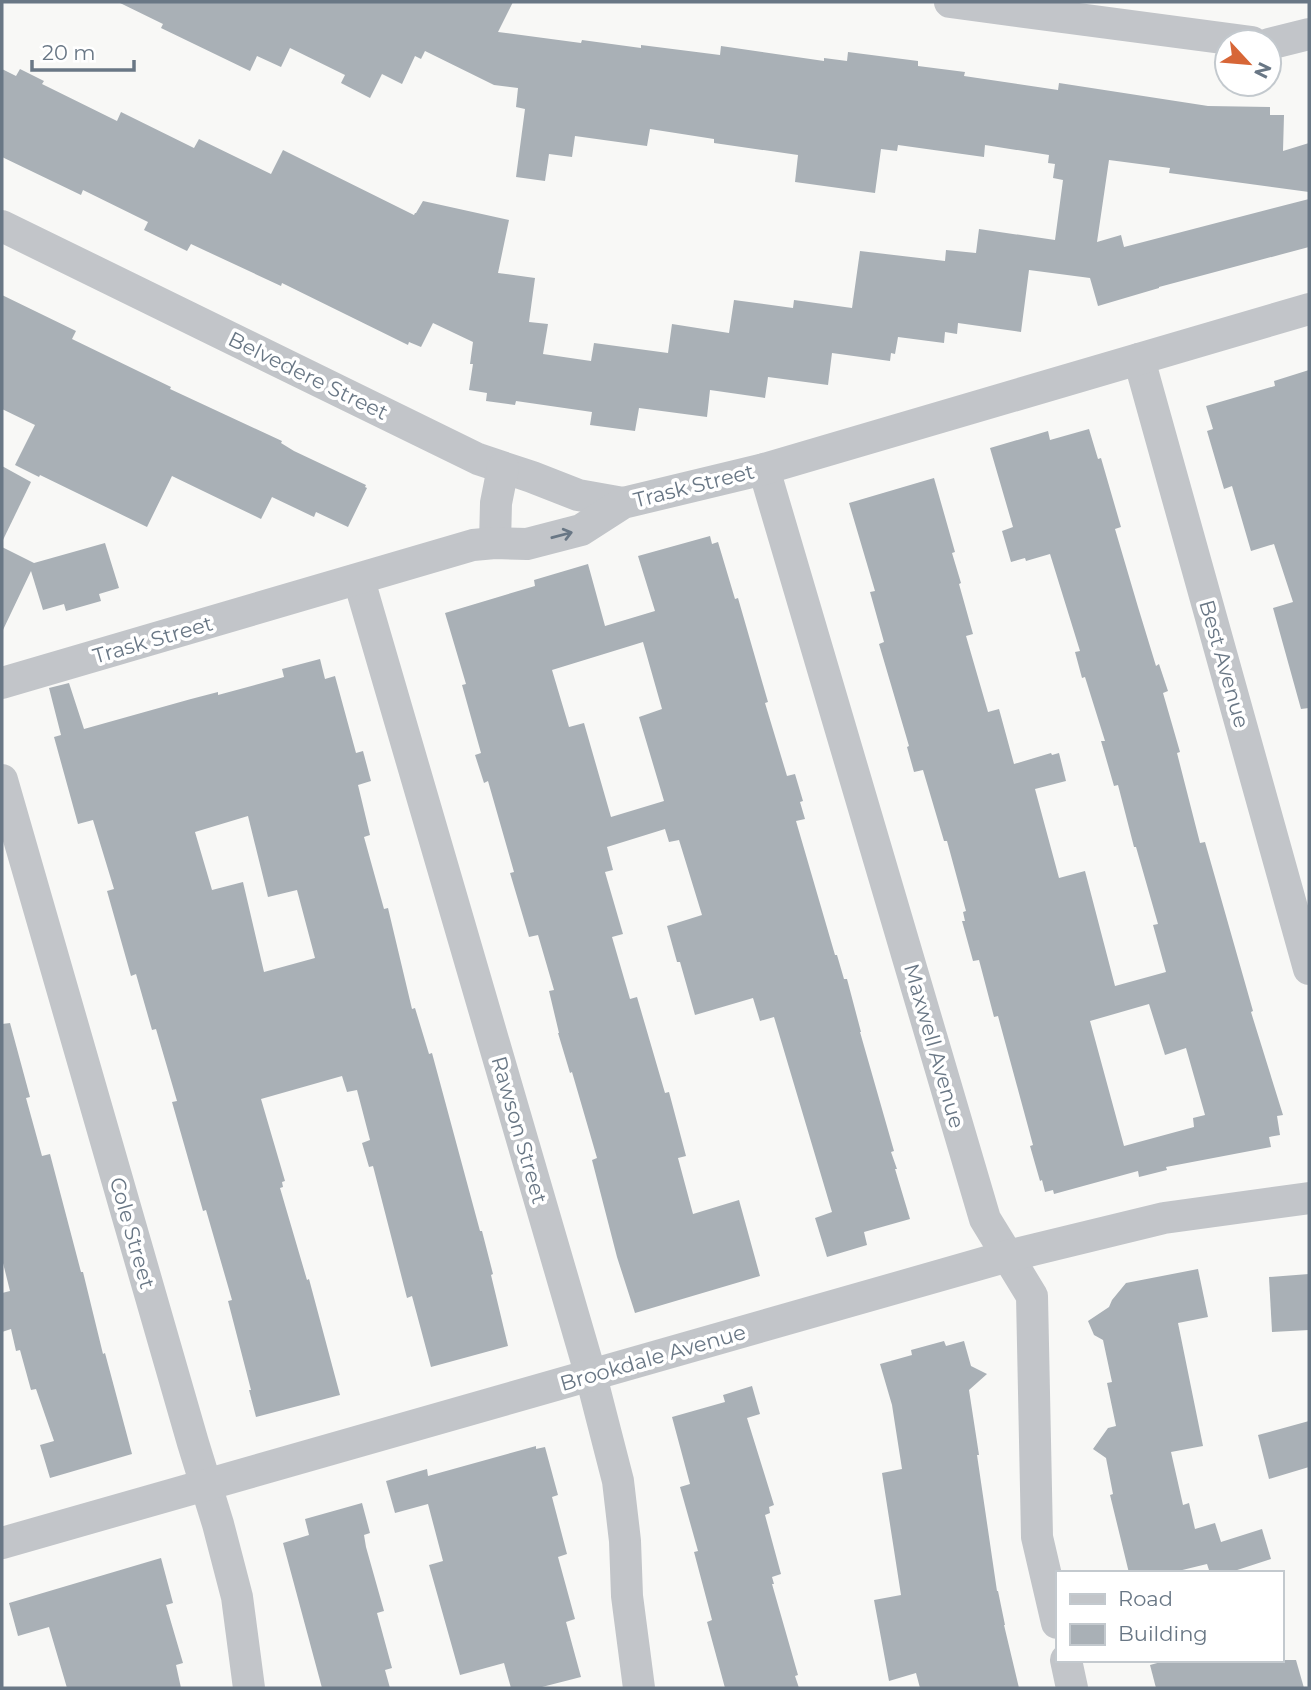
<svg xmlns="http://www.w3.org/2000/svg" width="1311" height="1690" font-family="Montserrat,sans-serif">
<style>
.building{fill:#a9b0b6;fill-rule:evenodd}
.lines{fill:none;stroke-linecap:round;stroke-linejoin:round}
.street{stroke:#c2c5c9;stroke-width:32}
.oneway{stroke:#697785}
.labels{text-anchor:middle;stroke-width:7;stroke-linejoin:round;paint-order:stroke}
.street-label{font-size:21px;fill:#697785;stroke:#fff}
</style>
<rect width="100%" height="100%" fill="#f8f8f6"/>
<g class="building">
<path d="M118,2H513L498,32L581,43L582,40L641,48V45L720,55L721,46L824,61V58L847,61L848,52L918,61V66L965,72L964,76L1058,90L1059,83L1208,106L1270,107V115H1284L1283,151L1309,143V192L1169,173L1170,168L1109,160L1097,242L1121,235L1124,247L1309,199V247L1159,287V288L1098,306L1090,278L1029,270L1021,332L958,323L957,334L945,332L944,343L898,337L895,354L891,353L890,361L832,353L828,385L768,377L765,398L710,390L707,417L639,408L635,431L590,425L592,412L516,401L515,405L486,401L487,393L469,390L473,364H470L473,342L433,323L421,347L409,342L408,345L282,283L281,286L191,244L187,251L144,230L148,222L83,190L81,195L2,157V69L16,76L20,69L44,81L42,84L117,121L121,112L194,148L199,139L271,174L283,150L414,215L415,213H416L423,201L509,220L498,273L535,278L529,322L548,324L543,354L591,361L594,343L668,353L672,324L729,333L734,300L793,308L794,300L852,308L860,251L945,261L946,250L976,253L979,229L1055,240L1063,180L1053,178L1055,164L1048,163L1049,155L985,145L984,157L898,145L897,151L881,149L875,193L795,182L798,155L714,143V139L650,129L647,146L575,136L572,157L549,154L545,181L516,177L525,109L516,107L518,88L494,85L425,51L421,59L415,56L402,84L382,74L370,98L341,83L345,75L290,48L281,67L257,56L250,71L161,28L163,24Z"/>
<path d="M2,295L76,331L72,339L171,387L170,389L282,441L281,443L294,451L366,485L365,487L367,488L348,527L316,512L314,517L272,497L261,519L172,476L147,527L40,475L39,477L15,465L35,425L2,409Z"/>
<path d="M1309,370V708L1301,709L1273,608L1293,602L1274,544L1251,551L1232,486L1224,489L1207,431L1213,429L1206,406L1275,386L1274,381Z"/>
<path d="M1089,429L1098,459L1101,458L1121,527L1115,529L1138,607L1156,666L1159,664L1168,691L1163,693L1180,752L1177,753L1200,843L1205,842L1253,1011L1251,1012L1283,1115L1277,1116L1280,1135L1269,1137L1271,1147L1166,1167L1167,1170L1139,1177L1138,1171L1054,1194L1053,1190L1045,1192L1042,1180L1040,1181L1030,1146L1033,1145L998,1016L994,1017L979,960L973,961L962,921H965L963,912L966,911L947,841H944L923,770L914,772L907,747L909,746L879,644L884,642L870,592L875,591L849,503L934,478L955,552L952,553L961,583L959,584L973,634L966,636L988,712L999,709L1014,764L1051,753L1052,755L1059,753L1066,781L1035,789L1059,878L1085,871L1115,986L1166,972L1153,925L1158,924L1136,847H1134L1118,785L1114,786L1101,741H1105L1085,677L1082,678L1075,652L1080,651L1050,554L1026,561L1025,558L1011,562L1002,531L1013,527L990,448L1048,431L1050,440ZM1149,1004L1165,1055L1186,1048L1205,1115L1193,1118L1194,1127L1124,1146L1090,1021Z"/>
<path d="M2,466L31,482L2,542Z"/>
<path d="M710,536L712,544L718,542L735,599L738,598L768,702L765,703L787,776L795,774L803,801L800,802L805,819L796,821L835,955H837L844,979H847L861,1032H860L894,1151L891,1152L897,1169H895L910,1219L864,1232L867,1245L827,1257L815,1218L832,1212L774,1017L760,1021L753,998L695,1015L680,962H677L667,926L702,915L679,840L669,842L665,829L607,847L613,870L605,872L623,934L612,937L630,999L637,997L665,1093L669,1092L686,1156L678,1158L693,1214L739,1200L760,1276L635,1313L617,1257L592,1160L597,1158L572,1072L570,1073L558,1033H559L549,991L554,990L538,935L529,937L510,873L514,872L488,781L484,783L475,755L481,753L462,685L466,684L445,613L535,586L534,580L588,564L605,626L655,611L638,556ZM643,642L662,709L639,717L664,801L611,817L584,723L569,727L552,670Z"/>
<path d="M105,543L119,588L99,594L101,601L66,611L64,604L43,610L31,571L2,632V547L34,563Z"/>
<path d="M320,659L325,679L335,676L356,753L363,751L371,781L358,785L370,835L364,837L384,909L388,908L412,1009L415,1008L429,1054L432,1053L480,1231H482L493,1274L491,1275L508,1346L431,1367L412,1296L407,1298L373,1166L369,1167L362,1143L370,1140L357,1090L347,1092L342,1076L261,1099L285,1181L282,1182L283,1187L280,1188L307,1280L309,1279L340,1395L256,1417L249,1390H251L228,1301L232,1300L206,1210L203,1211L172,1102L177,1101L156,1029L152,1030L136,974L131,976L107,891L114,889L93,820L78,824L54,737L61,735L49,688L69,683L84,729L191,699L218,692V695L284,677L282,669ZM248,816L268,897L297,890L315,958L264,972L243,882L212,890L195,832Z"/>
<path d="M10,1023L30,1097L26,1098L42,1156L50,1154L81,1272H83L103,1354L105,1353L132,1454L50,1478L40,1445L54,1441L36,1389L31,1390L20,1350L16,1351L11,1329L2,1332V1293L10,1291L2,1259V1024Z"/>
<path d="M1198,1269L1208,1317L1178,1323L1203,1446L1171,1452L1183,1505L1189,1503L1195,1529L1215,1523L1221,1542L1262,1529L1271,1559L1228,1573H1210L1207,1564L1170,1573H1129L1110,1495L1113,1494L1106,1458L1093,1449L1108,1428L1116,1426L1107,1383L1112,1382L1103,1340L1094,1335L1088,1321L1109,1307L1112,1300L1126,1283Z"/>
<path d="M1309,1274V1330L1272,1332L1269,1277Z"/>
<path d="M944,1341L946,1346L964,1341L971,1366L987,1374L969,1390L979,1455H977L997,1591H998L1005,1625H1004L1019,1688H920L916,1673L889,1681L874,1600L901,1595L882,1473L902,1469L892,1405L880,1364L912,1355L911,1350Z"/>
<path d="M752,1386L760,1414L747,1418L774,1505L769,1507L770,1513L765,1515L781,1574L772,1577L774,1584H772L798,1675L795,1676L799,1688H725L707,1622L712,1620L694,1552L698,1551L680,1487L690,1484L672,1417L725,1402L723,1395Z"/>
<path d="M1309,1421V1467L1269,1479L1258,1435Z"/>
<path d="M536,1446V1449L545,1447L558,1495L552,1497L567,1554L558,1557L575,1619L566,1622L581,1677L538,1688H511L504,1663L460,1675L429,1565L443,1561L428,1504L395,1513L386,1481L427,1469L428,1476Z"/>
<path d="M362,1503L370,1533L364,1535L366,1547L384,1611L377,1613L392,1668L385,1670L390,1688H322L283,1543L309,1535L305,1519Z"/>
<path d="M161,1558L173,1603L166,1605L183,1663L176,1665L181,1688H67L49,1627L18,1636L9,1603Z"/>
<path d="M1168,1660H1296L1304,1688H1156L1150,1665Z"/>
</g>
<g class="lines">
<g class="street">
<path d="M950,2L1252,42"/>
<path d="M1269,44L1309,34"/>
<path d="M2,226L478,459L532,477L578,495L623,503"/>
<path d="M1139,359L1309,969"/>
<path d="M764,469L985,1219L1032,1296L1037,1537L1057,1623"/>
<path d="M495,543L496,503L503,468"/>
<path d="M359,580L591,1376L618,1481L625,1541L627,1596L639,1688"/>
<path d="M2,683L473,545L495,543L527,544L581,530L623,503L764,469L1309,309"/>
<path d="M2,780L193,1443L218,1524L237,1597L249,1688"/>
<path d="M2,1543L1008,1256L1164,1218L1309,1198"/>
<path d="M1066,1660L1072,1688"/>
</g>
</g>
<defs><path id="oneway-shaft" d="M-6 0H5M1.5-3L5.5 0L1.5 3" fill="none" stroke-width="1.6" stroke-linecap="round" stroke-linejoin="round" transform="scale(1.75)"/></defs>
<use class="oneway" href="#oneway-shaft" transform="translate(562 535) rotate(-15)"/>
<g class="labels">
<g class="street-label">
<text transform="translate(308 376) rotate(26)" y="7">Belvedere Street</text>
<text transform="translate(694 486) rotate(-14)" y="7">Trask Street</text>
<text transform="translate(153 640) rotate(-16)" y="7">Trask Street</text>
<text transform="translate(1224 664) rotate(74)" y="7">Best Avenue</text>
<text transform="translate(934 1046) rotate(74)" y="7">Maxwell Avenue</text>
<text transform="translate(519 1130) rotate(74)" y="7">Rawson Street</text>
<text transform="translate(132 1233) rotate(74)" y="7">Cole Street</text>
<text transform="translate(653 1358) rotate(-16)" y="7">Brookdale Avenue</text>
</g>
</g>
<rect width="1311" height="1690" fill="none" stroke="#697785" stroke-width="7"/>
<rect x="1056" y="1571" width="228" height="91" fill="#ffffff" stroke="#c3c9ce" stroke-width="2"/>
<rect x="1070" y="1594" width="35" height="10" fill="#c2c5c9" stroke="#c3c9ce" stroke-width="2"/>
<text x="1118" y="1606" font-size="21" fill="#697785">Road</text>
<rect x="1070" y="1624" width="35" height="21" fill="#a9b0b6" stroke="#c3c9ce" stroke-width="2"/>
<text x="1118" y="1641" font-size="21" fill="#697785">Building</text>
<g transform="translate(1248 63) rotate(116)"><circle r="33" fill="#ffffff" stroke="#c3c9ce" stroke-width="2"/>
<path d="M0-5L12 26L0 18L-12 26Z" fill="#d76637"/>
<text y="-10" font-size="19" font-weight="bold" text-anchor="middle" fill="#697785">N</text>
</g>
<path d="M32 60v10h102v-10" fill="none" stroke="#697785" stroke-width="3.5"/>
<text x="42" y="60" font-size="21" fill="#697785" stroke="#ffffff" stroke-width="5" paint-order="stroke">20 m</text>
</svg>
